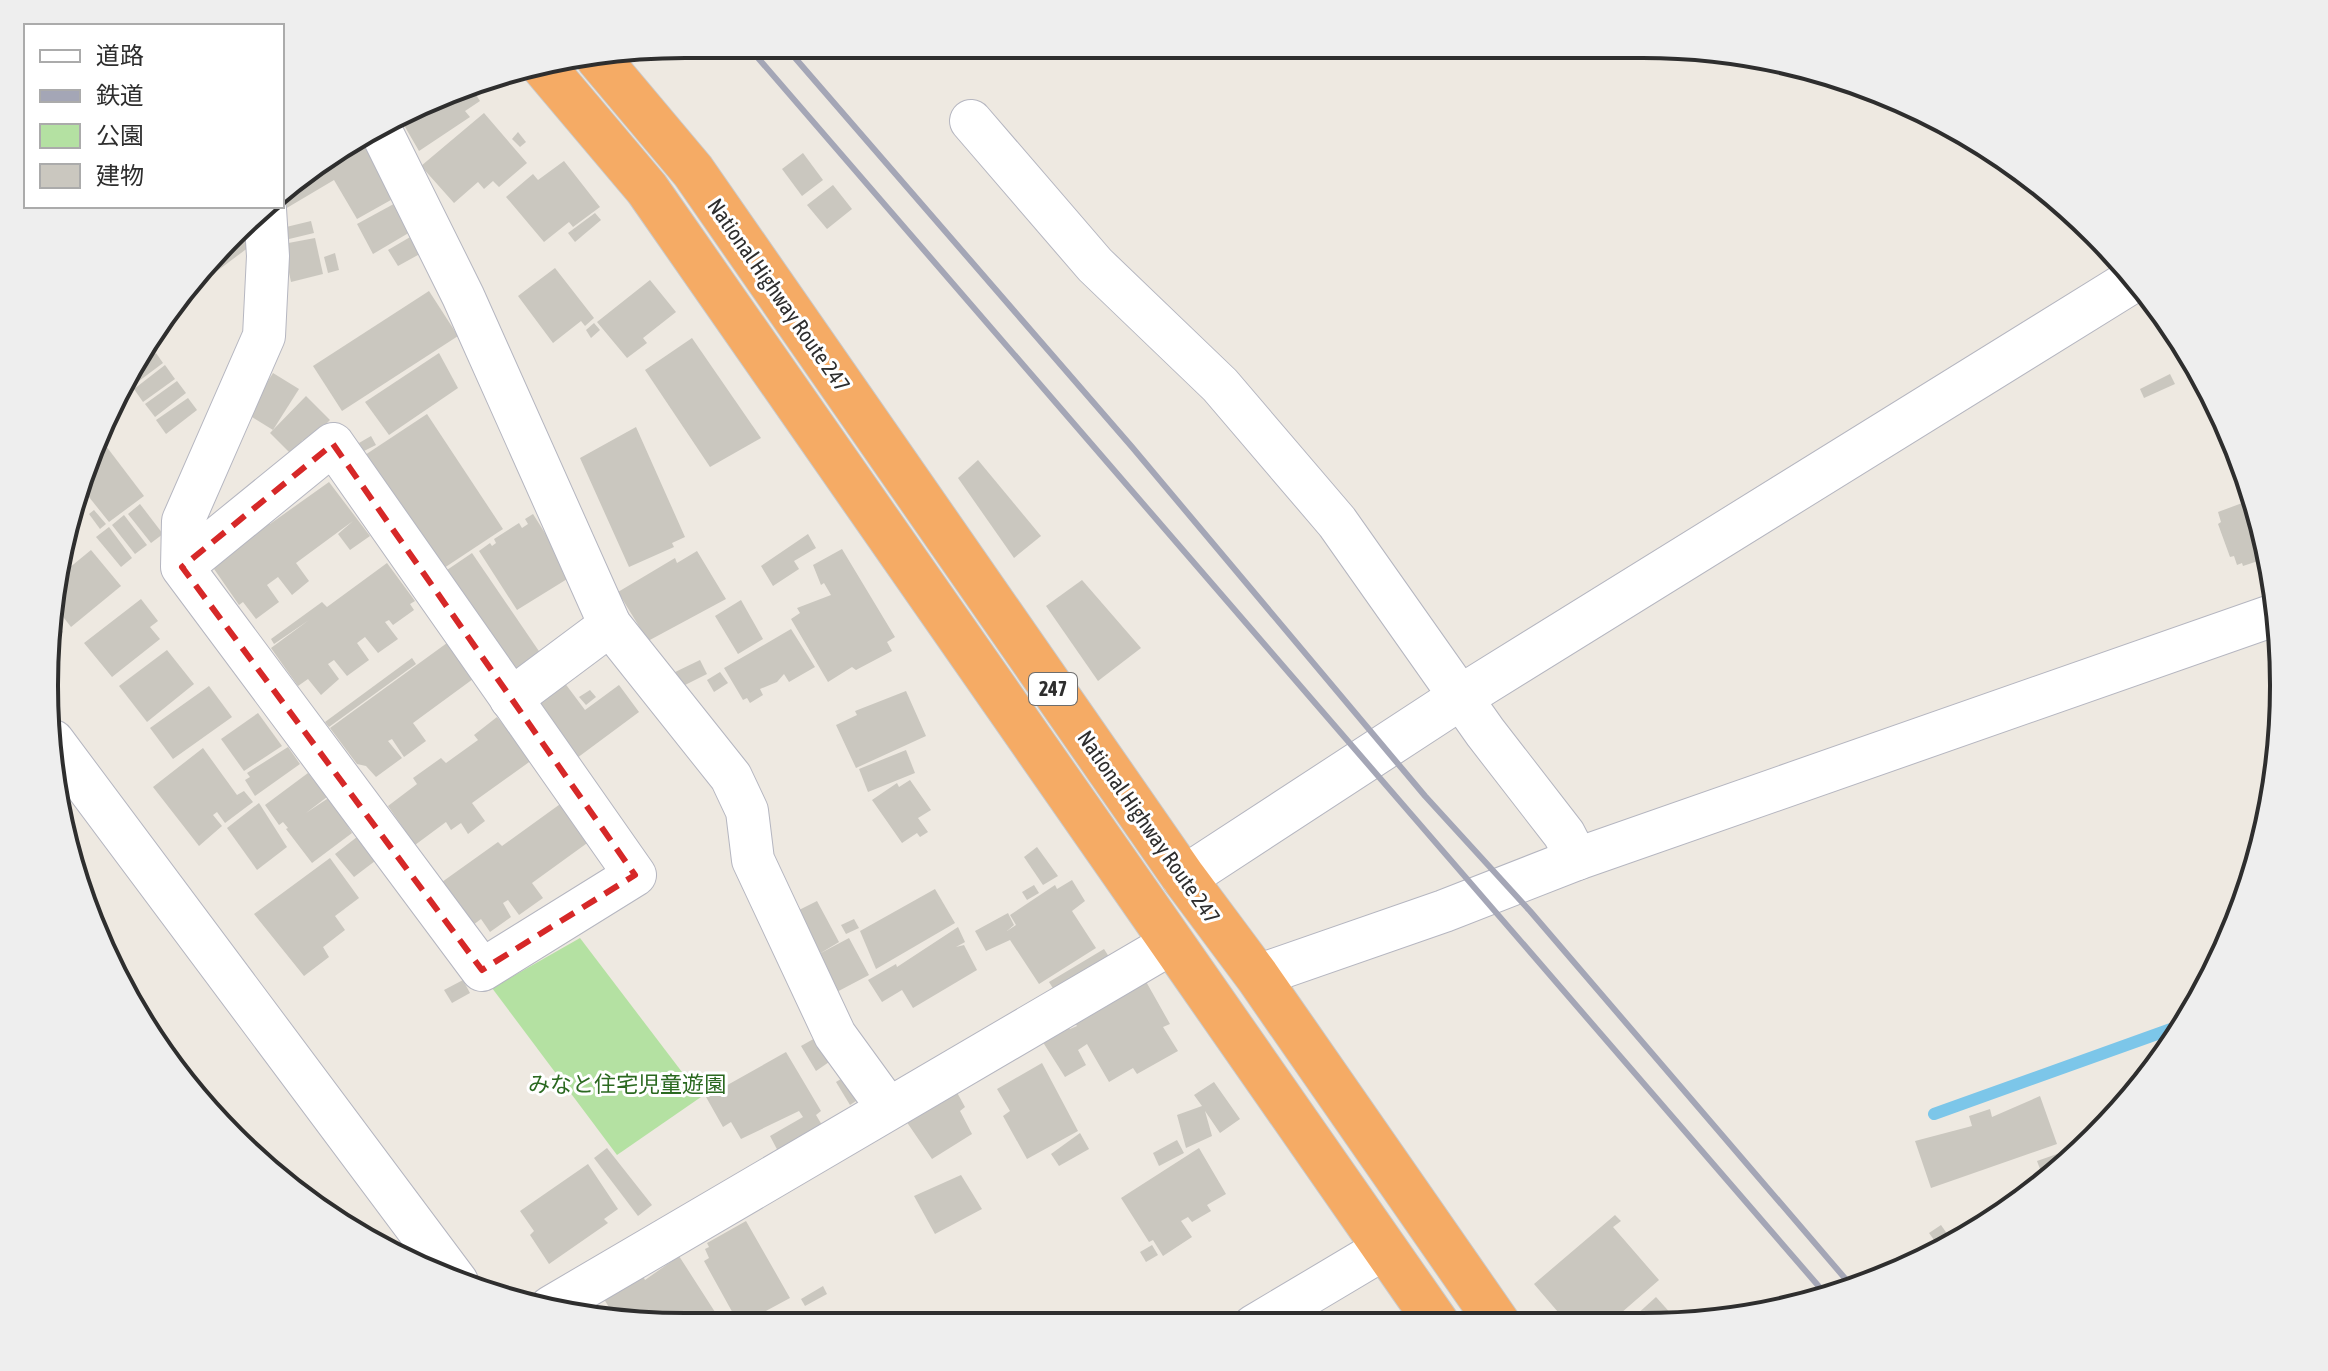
<svg xmlns="http://www.w3.org/2000/svg" width="2328" height="1371" font-family="'Asap Condensed','Noto Sans JP',sans-serif">
<style>
.green{fill:#b4e1a2}
.lines{fill:none;stroke-linecap:round;stroke-linejoin:round}
.stream{stroke:#7cc6e9;stroke-width:12}
.building{fill:#cac7bf}
.street-casing{stroke:#b5b6c0;stroke-width:44}
.secondary-casing{stroke:#b5b6c0;stroke-width:46}
.highway-casing{stroke:#c9c9c9;stroke-width:46}
.street{stroke:#fff;stroke-width:42}
.secondary{stroke:#fff;stroke-width:44}
.highway{stroke:#f5ab65;stroke-width:44}
.rail{stroke:#a4a6b6;stroke-width:6}
.marked{fill:none;stroke:#d62828;stroke-width:6;stroke-dasharray:16 10;stroke-linejoin:round}
.labels{text-anchor:middle;stroke-width:6;stroke-linejoin:round;paint-order:stroke}
.shield{fill:#fff;stroke:#6d6d6d;stroke-width:2}
.shield-label{font-size:20px;font-weight:bold;fill:#2e2e2e}
.street-label{font-size:22px;fill:#2e2e2e;stroke:#fff}
.park-label{font-size:22px;fill:#2b6920;stroke:#fff}
.rim{fill:none;stroke:#2e2e2e;stroke-width:4}
</style>
<rect width="100%" height="100%" fill="#eee9e1"/>
<path class="green" d="M580,938L701,1097L617,1155L492,988Z"/>
<g class="lines">
<path class="stream" d="M1934,1114L2185,1024"/>
</g>
<g class="building">
<path d="M469,84L480,101L465,111L470,117L419,151L401,120Z"/>
<path d="M484,113L527,163L499,187L493,181L484,189L478,182L454,203L421,166Z"/>
<path d="M518,132L526,142L520,147L512,139Z"/>
<path d="M369,137L398,196L357,219L334,180L280,212L282,191L295,176Z"/>
<path d="M803,153L823,180L802,196L782,169Z"/>
<path d="M564,161L600,207L573,227L569,222L544,242L506,197L533,174L538,180Z"/>
<path d="M833,185L852,209L827,229L807,205Z"/>
<path d="M401,200L417,228L373,254L357,224Z"/>
<path d="M595,213L601,220L575,242L568,233Z"/>
<path d="M311,221L314,233L285,240L282,228Z"/>
<path d="M248,226L252,231L243,239L249,247L209,277L205,272Z"/>
<path d="M417,233L427,250L398,266L388,250Z"/>
<path d="M315,238L323,274L291,282L283,244Z"/>
<path d="M335,253L339,270L328,273L324,257Z"/>
<path d="M555,268L594,318L585,326L581,321L553,343L518,296Z"/>
<path d="M650,280L676,312L643,338L647,343L627,358L597,322Z"/>
<path d="M429,291L458,336L342,411L313,366Z"/>
<path d="M594,323L600,330L591,338L586,330Z"/>
<path d="M692,338L761,438L710,467L645,370Z"/>
<path d="M156,353L163,363L131,387L127,381L131,371Z"/>
<path d="M439,353L458,388L389,435L365,402Z"/>
<path d="M165,365L175,379L143,402L134,389Z"/>
<path d="M273,373L299,389L273,430L247,414Z"/>
<path d="M2170,374L2175,384L2144,398L2140,389Z"/>
<path d="M177,381L186,393L155,417L145,404Z"/>
<path d="M306,396L330,420L307,443L303,440L290,453L270,433Z"/>
<path d="M188,398L197,410L166,434L156,420Z"/>
<path d="M427,414L503,529L441,570L365,455Z"/>
<path d="M636,427L685,537L672,543L674,547L629,567L580,458Z"/>
<path d="M371,436L376,445L364,451L359,443Z"/>
<path d="M99,437L105,445L89,458L95,445Z"/>
<path d="M106,446L144,496L109,522L77,482L87,460Z"/>
<path d="M978,460L1041,536L1014,558L958,478Z"/>
<path d="M329,482L370,536L350,550L338,534L353,521L296,563L309,581L292,595L278,577L267,585L279,602L256,619L243,602L239,605L212,566L266,520L270,524Z"/>
<path d="M2253,499L2270,557L2243,566L2242,563L2237,565L2234,556L2230,557L2218,524L2221,522L2218,512Z"/>
<path d="M140,504L163,534L151,543L128,514Z"/>
<path d="M94,510L106,524L100,529L89,514Z"/>
<path d="M533,514L572,576L517,610L479,551L490,543L492,546L496,543L494,539L519,523L522,528L528,524L525,519Z"/>
<path d="M124,515L147,545L135,554L112,525Z"/>
<path d="M109,527L132,558L121,567L96,537Z"/>
<path d="M808,534L816,548L794,561L799,569L773,586L761,566Z"/>
<path d="M842,549L895,637L887,642L892,651L856,670L852,667L828,682L791,619L800,613L797,608L831,595L824,583L821,585L813,565Z"/>
<path d="M91,550L121,586L71,627L57,609L63,573Z"/>
<path d="M697,551L726,599L648,641L618,592L675,558L677,563Z"/>
<path d="M472,553L545,660L517,680L444,572Z"/>
<path d="M387,563L415,601L410,604L414,610L393,625L389,620L385,622L398,639L378,653L365,637L357,643L369,660L347,676L334,660L328,664L339,679L321,695L308,679L298,686L271,648L309,620L274,644L271,639L322,602L327,607Z"/>
<path d="M1082,580L1141,648L1098,681L1046,606Z"/>
<path d="M141,599L158,621L150,627L160,639L112,677L84,643Z"/>
<path d="M741,600L763,639L738,654L715,616Z"/>
<path d="M55,622L63,632L51,642Z"/>
<path d="M791,629L815,667L789,682L784,674L777,682L760,689L763,695L750,703L747,698L743,700L724,668Z"/>
<path d="M447,643L473,679L413,723L426,741L404,757L392,739L388,741L402,758L376,777L366,766L357,764L330,728Z"/>
<path d="M167,650L194,684L147,722L119,686Z"/>
<path d="M412,658L416,664L329,727L325,722Z"/>
<path d="M700,660L707,674L679,688L671,674Z"/>
<path d="M720,672L728,683L714,692L707,680Z"/>
<path d="M561,678L585,710L619,685L639,712L577,758L533,699Z"/>
<path d="M209,686L232,717L173,759L150,728Z"/>
<path d="M590,690L596,697L586,705L579,697Z"/>
<path d="M906,691L926,736L856,768L836,725L857,715L855,711Z"/>
<path d="M258,713L282,746L244,771L221,739Z"/>
<path d="M497,717L532,760L472,803L485,821L468,834L461,823L451,830L446,822L415,845L388,806L417,784L413,778L441,758L446,763L478,740L474,735Z"/>
<path d="M288,747L300,764L255,796L245,780L250,777L247,773Z"/>
<path d="M203,748L237,795L244,791L253,802L225,823L217,812L213,815L222,826L199,846L153,787Z"/>
<path d="M906,750L915,773L868,792L859,769Z"/>
<path d="M308,773L327,797L306,813L330,797L352,833L312,863L286,829L288,828L283,822L279,825L265,805Z"/>
<path d="M910,780L931,810L918,818L928,832L920,837L917,833L902,843L872,800L897,783L899,787Z"/>
<path d="M563,802L590,841L532,883L543,898L519,915L508,900L503,903L511,917L490,932L481,919L473,925L442,882L498,842L502,846Z"/>
<path d="M259,803L287,847L257,870L227,828Z"/>
<path d="M357,837L375,861L354,877L335,854Z"/>
<path d="M1037,847L1058,876L1043,885L1024,857Z"/>
<path d="M330,858L359,898L335,916L345,930L323,947L329,957L304,976L254,914Z"/>
<path d="M1072,880L1085,901L1072,911L1096,948L1039,984L1010,940L986,951L975,931L1008,913L1014,925L1007,931L1016,925L1010,915L1055,885L1057,889Z"/>
<path d="M1034,885L1039,893L1027,900L1022,892Z"/>
<path d="M935,889L955,923L876,969L860,931Z"/>
<path d="M817,901L839,942L819,954L849,938L869,975L831,995L791,914Z"/>
<path d="M854,919L859,928L846,934L841,925Z"/>
<path d="M958,927L965,942L956,947L964,945L977,970L913,1008L902,990L882,1002L868,980L896,964L897,967Z"/>
<path d="M1104,949L1111,960L1056,993L1049,982Z"/>
<path d="M1144,978L1170,1024L1163,1027L1178,1051L1137,1074L1133,1068L1109,1082L1087,1044L1078,1050L1086,1065L1065,1077L1039,1036L1066,1022L1070,1029L1077,1026L1075,1023Z"/>
<path d="M463,980L470,993L452,1003L444,990Z"/>
<path d="M817,1037L832,1060L816,1071L801,1046Z"/>
<path d="M786,1052L821,1111L816,1115L825,1130L780,1155L770,1136L803,1117L799,1111L741,1139L731,1122L723,1127L706,1097Z"/>
<path d="M1042,1063L1078,1131L1027,1159L1003,1116L1010,1111L997,1089Z"/>
<path d="M849,1074L862,1097L850,1105L836,1082Z"/>
<path d="M1214,1082L1240,1119L1220,1133L1205,1111L1212,1136L1186,1148L1177,1115L1202,1106L1194,1095Z"/>
<path d="M954,1087L965,1107L960,1111L972,1134L932,1159L904,1118Z"/>
<path d="M2040,1096L2057,1144L1931,1188L1915,1141L1972,1126L1969,1116L1990,1109L1992,1117Z"/>
<path d="M1080,1133L1089,1149L1059,1166L1051,1154Z"/>
<path d="M1177,1140L1184,1153L1159,1166L1153,1153Z"/>
<path d="M607,1148L652,1205L638,1216L594,1158Z"/>
<path d="M1199,1148L1226,1194L1207,1205L1211,1211L1192,1222L1188,1217L1181,1221L1192,1237L1163,1256L1153,1240L1149,1242L1121,1198Z"/>
<path d="M2060,1153L2065,1168L2045,1182L2037,1161Z"/>
<path d="M588,1164L618,1209L604,1219L608,1223L549,1264L530,1235L534,1231L520,1211Z"/>
<path d="M961,1175L982,1209L935,1234L914,1196Z"/>
<path d="M1615,1215L1621,1221L1613,1227L1659,1280L1606,1326H1570L1534,1284Z"/>
<path d="M746,1221L790,1298L764,1312L771,1326H740L704,1261L709,1258L705,1249L709,1247L707,1243Z"/>
<path d="M1941,1225L1955,1245L1942,1251L1929,1233Z"/>
<path d="M1152,1245L1158,1255L1146,1262L1140,1252Z"/>
<path d="M679,1256L724,1326H643L637,1321L617,1320L602,1296L641,1272L645,1280Z"/>
<path d="M823,1286L827,1294L805,1306L801,1299Z"/>
<path d="M1656,1297L1682,1326H1624Z"/>
<path d="M1695,1309L1706,1321L1694,1324L1687,1316Z"/>
</g>
<g class="lines">
<defs>
<g id="street">
<path d="M971,121L1095,265L1220,385L1337,522L1485,732L1564,834L1577,859"/>
<path d="M381,131L463,296L610,625L731,777L747,811L753,860L835,1035L888,1108"/>
<path d="M182,567L333,444L635,875L482,970L182,567L183,521L264,336L268,256L265,209"/>
<path d="M511,699L610,625"/>
<path d="M53,741L457,1282"/>
<path d="M1257,976L1444,911L1577,859L2277,614"/>
<path d="M551,1307L1172,943"/>
<path d="M1254,1326L1385,1248"/>
</g>
<path id="secondary" d="M1184,878L1461,697L2135,279"/>
<g id="highway">
<path d="M598,58L693,171L1184,878L1257,976L1500,1326"/>
<path d="M544,67L647,189L1439,1326"/>
</g>
</defs>
<use href="#street" class="street-casing"/>
<use href="#secondary" class="secondary-casing"/>
<use href="#highway" class="highway-casing"/>
<use href="#street" class="street"/>
<use href="#secondary" class="secondary"/>
<use href="#highway" class="highway"/>
<g class="rail">
<path d="M746,44L1828,1297"/>
<path d="M783,44L1132,447L1425,796L1530,911L1855,1290"/>
</g>
</g>
<path class="marked" d="M333,444L635,875L482,970L182,567Z"/>
<g class="labels">
<rect class="shield" x="1029" y="673" width="48" height="32" rx="6"/>
<g class="shield-label">
<text x="1053" y="696">247</text>
</g>
<g class="street-label">
<text transform="translate(779 295) rotate(55)" y="8">National Highway Route 247</text>
<text transform="translate(1149 827) rotate(55)" y="8">National Highway Route 247</text>
</g>
<g class="park-label">
<text x="627" y="1092">みなと住宅児童遊園</text>
</g>
</g>
<path d="M0 0H2328V1371H0ZM685 58H1643A627 627 0 0 1 2270 685V686A627 627 0 0 1 1643 1313H685A627 627 0 0 1 58 686V685A627 627 0 0 1 685 58Z" fill="#eee" fill-rule="evenodd"/>
<path class="rim" d="M685 58H1643A627 627 0 0 1 2270 685V686A627 627 0 0 1 1643 1313H685A627 627 0 0 1 58 686V685A627 627 0 0 1 685 58Z"/>
<rect x="24" y="24" width="260" height="184" fill="#ffffff" stroke="#ababab" stroke-width="2"/>
<rect x="40" y="50" width="40" height="12" fill="#ffffff" stroke="#ababab" stroke-width="2"/>
<text x="96" y="64" font-size="24" fill="#2e2e2e">道路</text>
<rect x="40" y="90" width="40" height="12" fill="#a4a6b6" stroke="#ababab" stroke-width="2"/>
<text x="96" y="104" font-size="24" fill="#2e2e2e">鉄道</text>
<rect x="40" y="124" width="40" height="24" fill="#b4e1a2" stroke="#ababab" stroke-width="2"/>
<text x="96" y="144" font-size="24" fill="#2e2e2e">公園</text>
<rect x="40" y="164" width="40" height="24" fill="#cac7bf" stroke="#ababab" stroke-width="2"/>
<text x="96" y="184" font-size="24" fill="#2e2e2e">建物</text>
</svg>
